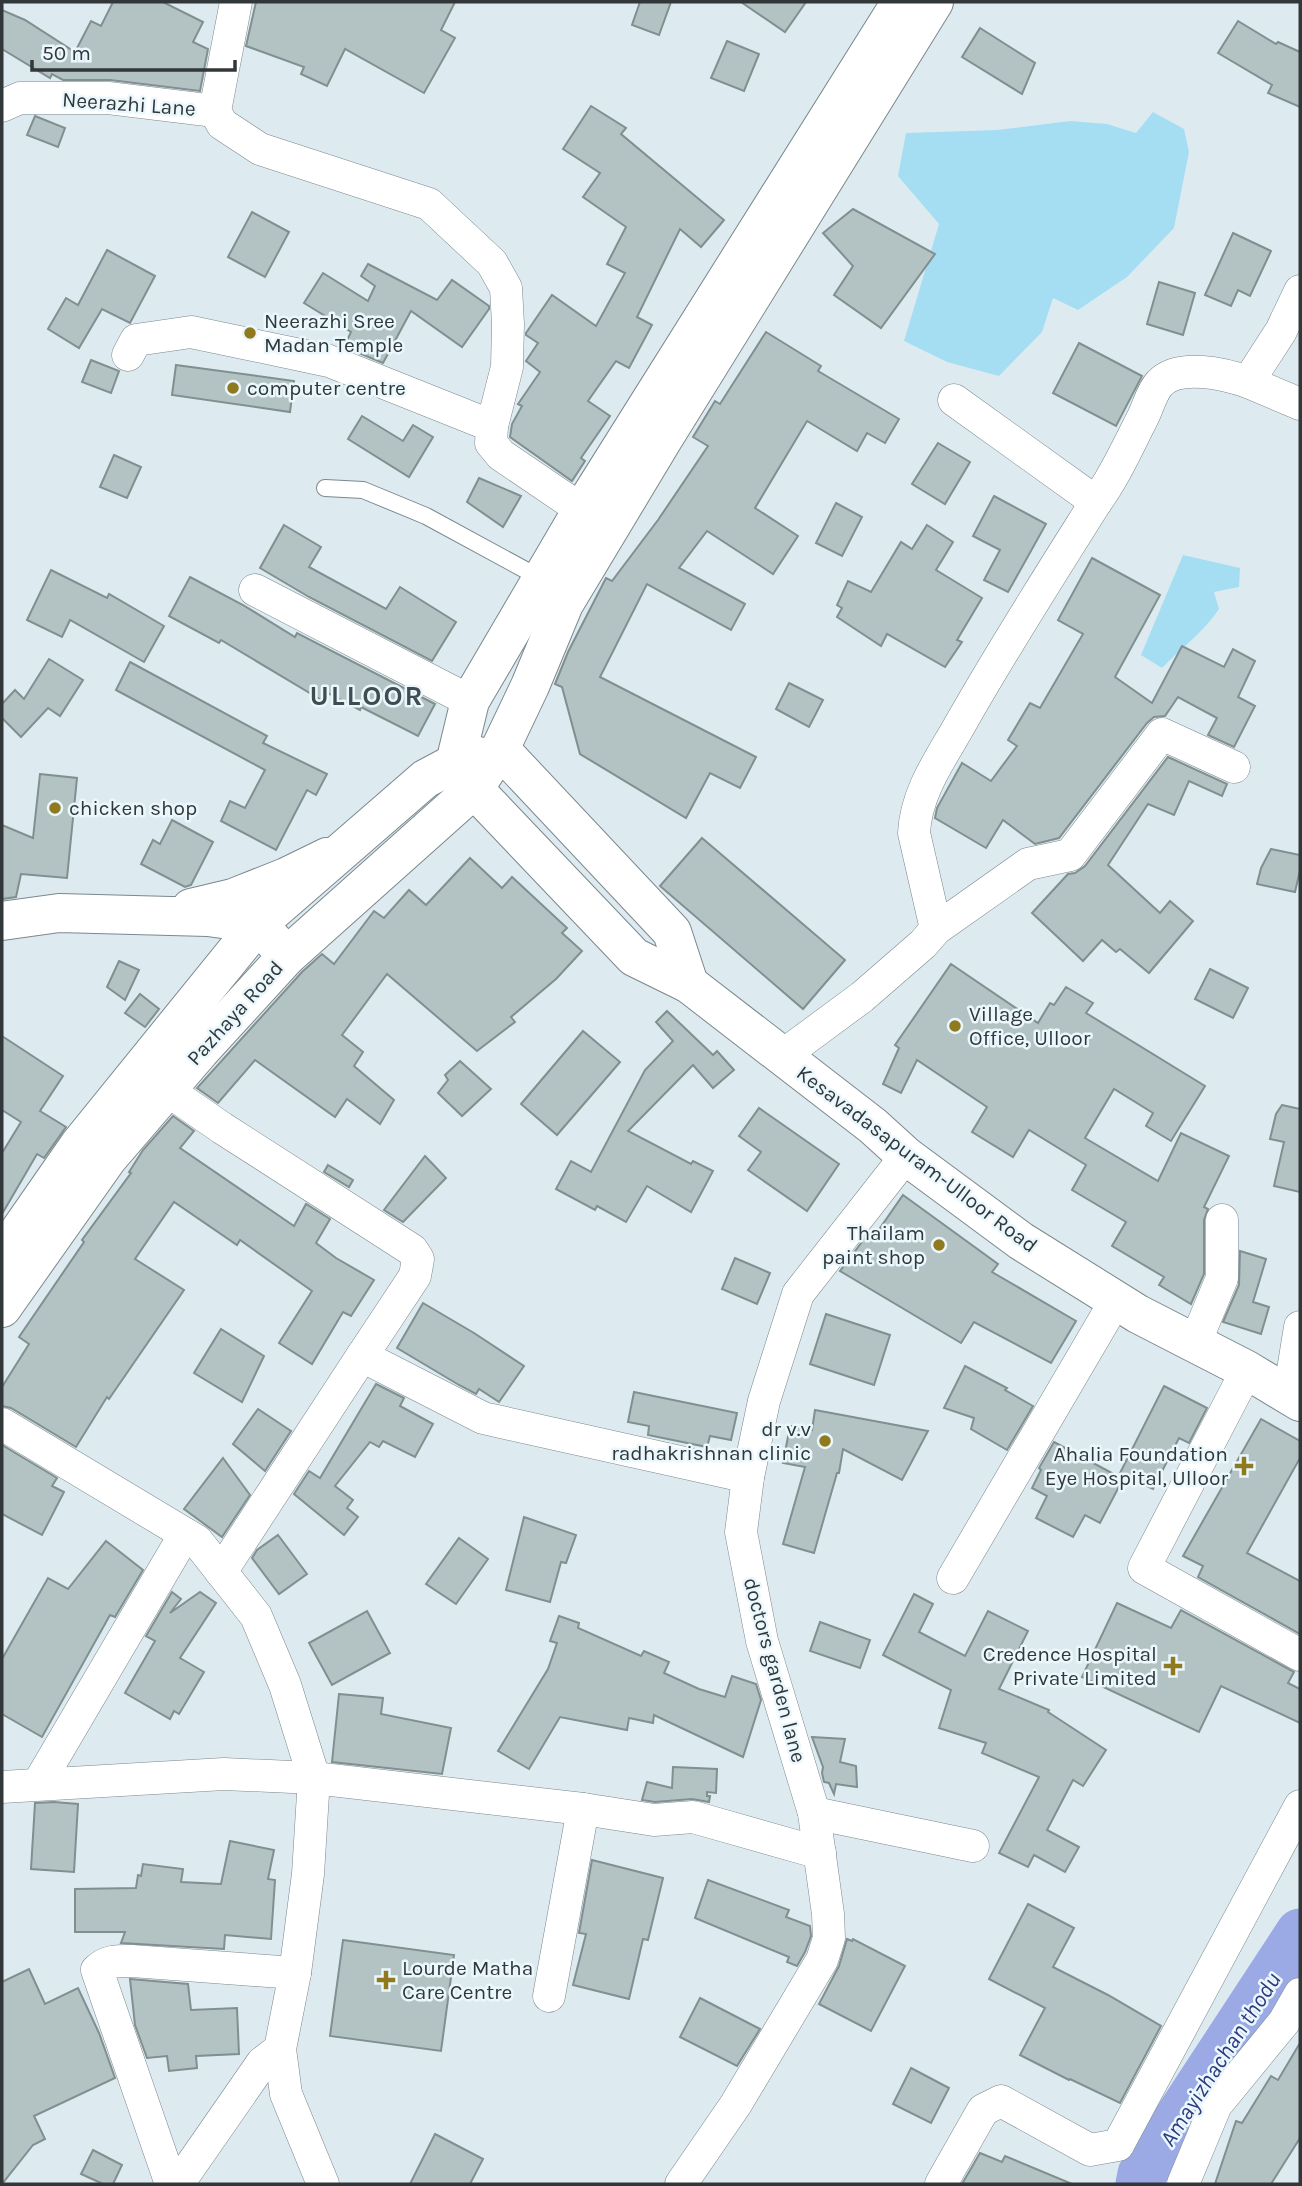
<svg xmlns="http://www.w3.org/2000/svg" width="1302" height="2186" font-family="Karla,sans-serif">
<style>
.green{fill:#a5def3}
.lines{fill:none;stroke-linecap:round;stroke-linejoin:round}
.river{stroke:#9ba9e4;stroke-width:49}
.building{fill:#b3c3c3;stroke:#808f8f;stroke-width:2}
.lane-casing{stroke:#7b888d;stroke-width:18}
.street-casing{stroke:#7b888d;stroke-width:33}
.secondary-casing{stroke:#7b888d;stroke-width:40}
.primary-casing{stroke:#7b888d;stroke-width:40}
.lane{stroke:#fff;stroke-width:16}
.street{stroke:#fff;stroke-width:32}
.secondary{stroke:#fff;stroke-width:38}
.primary{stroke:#fff;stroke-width:38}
.poi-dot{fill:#8f7a20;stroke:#eaf8fe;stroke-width:2.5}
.labels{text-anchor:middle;stroke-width:5;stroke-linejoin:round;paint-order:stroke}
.street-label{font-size:21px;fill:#32383a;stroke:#eaf8fe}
.poi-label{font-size:21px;fill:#32383a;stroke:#eaf8fe;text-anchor:start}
.water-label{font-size:23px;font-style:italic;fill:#313a80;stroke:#eaf8fe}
.district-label{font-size:28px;font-weight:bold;letter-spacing:2px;fill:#404c51;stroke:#eaf8fe}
</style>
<rect width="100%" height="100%" fill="#ddebf1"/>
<g class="green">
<path d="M1153,112L1184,129L1189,152L1174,228L1127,277L1078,310L1053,298L1042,332L999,376L947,362L904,341L939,224L898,176L906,133L997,130L1070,121L1107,124L1136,133Z"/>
<path d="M1183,555L1240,568L1239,587L1214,592L1219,609C1204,632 1181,648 1162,668L1141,655Z"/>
</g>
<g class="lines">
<path class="river" d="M1140,2184L1142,2174L1300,1933"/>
</g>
<g class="building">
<path d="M113,2H163L203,22L193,42L208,49L200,91L110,80H63L52,74L50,78L2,49V10L25,20L75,52L91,21L101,26Z"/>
<path d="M256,2H455L441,30L455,38L424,93L345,49L327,86L301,74L304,67L246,46Z"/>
<path d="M640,2H671L659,35L632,25Z"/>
<path d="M741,2H806L785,32Z"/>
<path d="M1238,21L1276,44L1278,42L1300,52V107L1268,93L1272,85L1218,53Z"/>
<path d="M980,28L1035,63L1022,94L962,57Z"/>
<path d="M727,41L759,54L744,91L711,78Z"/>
<path d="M591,106L626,128L621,134L724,220L701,247L680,229L637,317L652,325L629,368L616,361L588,401L610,416L581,458L585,461L572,481L510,437L512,424L522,406L518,404L540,372L526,361L538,343L526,335V333L552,295L596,326L625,273L607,264L626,227L583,197L600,173L563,149Z"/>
<path d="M35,116L65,128L58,147L27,135Z"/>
<path d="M853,209L935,254L881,328L834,295L853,266L823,233Z"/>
<path d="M252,212L289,232L265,277L228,257Z"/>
<path d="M1233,233L1271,251L1250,296L1238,290L1231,306L1205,295Z"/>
<path d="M107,250L155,276L130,323L102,309L79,348L48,329L66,298L78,305Z"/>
<path d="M368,264L437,300L452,280L489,306V309L462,347L411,311L383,363L344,347L351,332L304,303L323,273L368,301L375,286L361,276Z"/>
<path d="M1159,282L1195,293L1183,335L1147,324Z"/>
<path d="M766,332L821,366L818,371L899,419L885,443L867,433L857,451L807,421L755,508L798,536L773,574L707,531L679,568L745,604L731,630L647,584L600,677L756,757L740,788L710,773L686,818L580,754L562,687L555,684L568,652L606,578L612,581L658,520L708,446L693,437L715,401L720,404Z"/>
<path d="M1079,343L1142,376L1116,426L1053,393Z"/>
<path d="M91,360L119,371L111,393L82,382Z"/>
<path d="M176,365L294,381L290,412L172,395Z"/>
<path d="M362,416L403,441L413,425L433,437L409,477L348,439Z"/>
<path d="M938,443L970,462L945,504L912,484Z"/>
<path d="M114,455L141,467L127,498L100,487Z"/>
<path d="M479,478L521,496L503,527L467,502Z"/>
<path d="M994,496L1046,524L1008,592L984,580L1000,550L973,536Z"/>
<path d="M836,503L862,517L842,556L816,543Z"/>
<path d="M284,525L321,547L309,567L386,609L400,587L456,622L432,661L309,597L260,568Z"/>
<path d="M927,525L953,542L936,570L982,598L957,640L962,642L945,667L887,634L881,646L837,617L842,608L837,605L848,581L871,592L901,542L912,549Z"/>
<path d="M1092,558L1160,595L1115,677L1152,703L1182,646L1224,667L1233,649L1255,661L1238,697L1255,706L1234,747L1208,735L1217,718L1178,697L1165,716L1154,717L1147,723L1059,838L1035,844L1003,820L986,848L935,818L937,808L962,763L991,781L1017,746L1008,740L1030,703L1040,708L1083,634L1058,620Z"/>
<path d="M51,570L107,598L109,594L164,626L144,662L70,620L62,637L27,620Z"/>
<path d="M190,577L243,605L295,637L297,633L435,704L418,736L361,707L360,710L328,693L323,701L221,640L219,643L169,616Z"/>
<path d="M49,659L83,680L60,716L48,708L21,737L2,718V704L15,690L24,699Z"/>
<path d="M130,662L267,736L263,743L327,774L316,795L307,790L276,850L221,821L230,801L245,808L265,770L116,690Z"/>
<path d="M789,683L823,700L809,727L776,709Z"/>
<path d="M1168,757L1227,784L1222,796L1189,781L1174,815L1148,804L1108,865L1160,913L1170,901L1193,921L1149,973L1120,949L1116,952L1102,940L1083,961L1032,913L1068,874L1075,873L1085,866Z"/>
<path d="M40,774L77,778L67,878L21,874L16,897L2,899V825L33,838Z"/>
<path d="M172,820L213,842L191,885L185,887L141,864L153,840L160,844Z"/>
<path d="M702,838L845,960L803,1009L660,886Z"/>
<path d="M1271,849L1300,855V870L1295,892L1257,884L1261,868Z"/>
<path d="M470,858L502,888L512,877L567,928L562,933L582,951L556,979L511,1017L515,1022L477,1051L387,974L342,1035L363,1052L354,1066L394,1100L380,1124L347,1099L335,1117L255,1060L218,1103L197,1088L302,972L322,954L334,964L374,911L384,918L409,890L426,905Z"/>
<path d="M119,961L139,970L125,1000L107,987Z"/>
<path d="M951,964L1038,1023L1050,1003L1054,1005L1066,987L1093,1003L1086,1013L1205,1086L1171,1141L1146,1126L1153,1113L1114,1089L1085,1138L1158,1181L1181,1133L1229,1156L1204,1207L1208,1209L1204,1220V1274L1191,1304L1159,1285L1164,1277L1112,1246L1126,1222L1072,1190L1086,1165L1029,1130L1013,1157L972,1132L987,1107L917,1060L901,1093L883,1084L899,1048L895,1045Z"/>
<path d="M1210,969L1248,988L1233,1018L1195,999Z"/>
<path d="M140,994L159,1009L145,1027L125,1013Z"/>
<path d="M667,1011L713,1055L717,1051L734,1070L713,1088L693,1065L628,1131L691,1164L693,1161L713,1171L691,1212L647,1186L626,1222L597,1206L595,1210L556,1189L571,1161L591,1172L645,1070L673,1041L656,1022Z"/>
<path d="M583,1031L620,1062L557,1135L521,1104Z"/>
<path d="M2,1036L63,1076L40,1111L66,1127L44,1158L37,1154L2,1214V1153L21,1122L2,1110Z"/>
<path d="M460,1061L491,1089L462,1116L438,1093L448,1080L445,1075Z"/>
<path d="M1282,1105L1300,1109V1192L1274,1186L1284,1142L1270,1139L1276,1114Z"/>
<path d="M759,1108L839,1164L807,1211L748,1170L761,1152L739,1136Z"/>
<path d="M173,1116L194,1131L180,1148L294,1226L306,1204L330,1219L316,1243L336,1258L374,1280L351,1316L343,1312L312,1364L279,1343L312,1291L240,1240L237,1245L174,1202L135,1259L184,1290L109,1399L107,1397L76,1447L11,1408L2,1406V1387L29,1344L19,1337L84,1242L82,1240L131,1173L129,1172L143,1150Z"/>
<path d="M425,1156L446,1178L403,1222L384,1210Z"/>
<path d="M328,1165L353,1180L349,1187L324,1172Z"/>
<path d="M903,1195L998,1264L992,1272L1076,1321L1051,1363L974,1322L961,1343L840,1271L865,1238L871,1241Z"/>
<path d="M1240,1251L1266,1259L1253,1302L1269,1307L1261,1334L1223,1322L1239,1285Z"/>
<path d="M735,1258L770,1273L757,1304L722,1289Z"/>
<path d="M423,1303L474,1333L524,1366L499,1402L479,1389L476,1394L459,1385L397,1348Z"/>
<path d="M826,1314L890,1335L874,1385L810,1364Z"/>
<path d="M221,1329L264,1356L242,1402L194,1373Z"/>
<path d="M965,1366L1007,1388L1005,1390L1033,1406L1007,1450L971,1429L974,1418L944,1408Z"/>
<path d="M376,1384L404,1398L400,1406L433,1424L415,1457L383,1441L379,1447L370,1442L335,1486L353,1500L347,1508L358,1517L344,1535L294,1494L309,1471L320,1478Z"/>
<path d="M1164,1386L1207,1408L1189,1443L1179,1438L1153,1489L1120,1473Z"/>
<path d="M634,1392L737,1413L731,1440L710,1436L707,1447L648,1435L649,1426L628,1422Z"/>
<path d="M258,1409L291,1431L265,1471L233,1444Z"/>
<path d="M815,1410L928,1431L902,1480L843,1449L839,1473H837L814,1553L783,1544L805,1467L783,1463L790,1426L812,1430Z"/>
<path d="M1261,1419L1300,1441V1458L1247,1553L1300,1581V1634L1198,1577L1203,1566L1183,1556Z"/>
<path d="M1054,1442L1123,1479L1100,1523L1085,1515L1073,1537L1036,1518L1047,1496L1032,1488L1041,1470L1039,1468Z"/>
<path d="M2,1445L57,1478L52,1486L64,1492L42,1535L2,1514Z"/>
<path d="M223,1458L250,1495L222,1537L184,1509Z"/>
<path d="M524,1517L576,1535L566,1563L561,1562L550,1602L506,1590Z"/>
<path d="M278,1535L307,1574L279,1594L252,1558L257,1550Z"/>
<path d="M459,1538L488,1559L456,1604L426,1584Z"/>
<path d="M106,1541L143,1570L115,1617L110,1615L42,1737L2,1714V1659L48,1578L68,1589Z"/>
<path d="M172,1592L181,1599L170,1613L200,1592L216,1603L180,1658L204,1672L179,1714L174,1711L170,1719L125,1693L155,1641L146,1636Z"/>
<path d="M914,1594L933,1604L919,1632L965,1656L988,1611L1028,1631L999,1689L1049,1710L1048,1712L1106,1750L1083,1786L1073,1780L1047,1830L1079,1847L1065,1872L1034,1855L1028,1867L999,1853L1039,1777L982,1753L986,1743L939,1728L951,1690L883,1655Z"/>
<path d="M1117,1603L1171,1628L1181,1610L1294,1672L1288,1683L1300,1689V1723L1221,1686L1199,1732L1082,1677Z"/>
<path d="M367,1611L390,1653L332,1685L309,1643Z"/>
<path d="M559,1616L579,1623L578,1628L641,1656L644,1651L669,1662L664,1673L699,1689L725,1697L732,1676L756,1684L761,1700L743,1757L654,1715L653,1723L629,1718L627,1730L560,1717L529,1769L498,1751L548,1669L557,1643L550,1641Z"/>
<path d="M820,1622L870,1640L860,1668L810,1651Z"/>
<path d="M339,1694L383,1698L381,1714L451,1728L442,1774L332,1762Z"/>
<path d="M812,1737L845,1739L840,1762L856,1766L857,1787L836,1784L834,1794L829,1783L824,1782L822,1773L823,1767Z"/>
<path d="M673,1767L717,1769L716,1793L707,1792V1796H710L709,1802L692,1799L655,1802L642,1800L647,1782L672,1788Z"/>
<path d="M54,1802L78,1804L74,1872L31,1869L35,1803Z"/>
<path d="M230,1841L274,1850L268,1879L275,1880L271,1939L225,1935L224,1949L121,1943L125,1932H75V1889L136,1888L138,1875L141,1876L143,1864L183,1869L181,1882L221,1884Z"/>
<path d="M592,1860L663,1878L648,1940L643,1939L629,1999L573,1985L586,1934L579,1933Z"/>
<path d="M708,1880L789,1910L786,1917L810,1926L811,1936L805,1952L797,1966L787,1962L789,1957L695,1918Z"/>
<path d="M1028,1904L1074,1928L1053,1967L1108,1995L1161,2026L1120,2103L1070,2079L1069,2080L1020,2055L1045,2008L989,1979Z"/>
<path d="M847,1939L852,1941L853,1939L905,1966L871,2031L819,2004L839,1966Z"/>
<path d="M343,1940L454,1955L441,2051L330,2036Z"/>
<path d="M29,1969L45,2004L78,1988L99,2033L115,2078L34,2116L45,2139L33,2145L2,2184V1982Z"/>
<path d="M130,1979L188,1984L191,2010L237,2008L239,2054L196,2056L197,2068L169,2071L167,2056L147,2058L135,2025Z"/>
<path d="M700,1998L760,2029L737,2066L680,2037Z"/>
<path d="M1300,2043V2138L1271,2184H1215L1236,2121L1242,2123L1271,2076L1278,2080Z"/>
<path d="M911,2068L949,2088L931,2123L893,2104Z"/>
<path d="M435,2134L483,2159L470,2184H410Z"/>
<path d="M93,2150L122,2165L113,2184H103L81,2174Z"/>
<path d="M980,2153L1002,2162L1005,2156L1072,2184H962Z"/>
</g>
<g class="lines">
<defs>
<path id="lane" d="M325,488L363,490L426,516L542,579"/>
<g id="street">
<path d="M236,2L215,111L222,124L260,149L429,204L492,263L506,288L508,324L507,367L492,426L491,443L501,455L582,510L604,521"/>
<path d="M2,106L20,98H108L215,111"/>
<path d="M128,355L136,340L191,332L329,361L492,426"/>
<path d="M1248,382L1300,404"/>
<path d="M954,400L1096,502"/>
<path d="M255,590L470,701"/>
<path d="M936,929L914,833C916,791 942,757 962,721C1004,647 1050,575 1096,502C1115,476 1128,446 1143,417C1148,407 1152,391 1160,383C1179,363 1225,374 1248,382L1281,331L1300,291"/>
<path d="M782,1056L862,997L923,944L936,929L1028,864L1070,855L1162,734L1234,767"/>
<path d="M167,1090L222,1128L412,1250L418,1259L415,1276L362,1356L483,1418L748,1477"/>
<path d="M1195,1343L1222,1278V1220"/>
<path d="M1247,1370L1144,1568L1300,1655"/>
<path d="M1289,1395L1300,1327"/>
<path d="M2,1424L197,1541L256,1616L285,1685L314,1778L308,1874L295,1973L280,2049L262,2063L178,2184"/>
<path d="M221,1572L362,1356"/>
<path d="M953,1578L1116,1300"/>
<path d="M38,1784L185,1534"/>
<path d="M2,1787L224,1774L314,1778L583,1809L654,1820L693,1817L820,1853"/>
<path d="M814,1813L973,1846"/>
<path d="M549,1996L583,1809"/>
<path d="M280,2049L286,2094L323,2184"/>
<path d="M171,2184L97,1970C107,1960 119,1961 132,1961L295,1973"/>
<path d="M681,2184L736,2104L822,1960L829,1938L828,1914L814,1813L762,1641L741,1532L748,1477L764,1401L798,1294L906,1156"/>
<path d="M941,2184L983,2110L1001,2101L1090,2150L1118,2145L1300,1806"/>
<path d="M1183,2184L1216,2105L1284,2022L1300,1994"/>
</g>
<g id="secondary">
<path d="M500,749L672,932L689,984"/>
<path d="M474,789L634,957L689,984L873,1126L906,1156L1021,1241L1138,1314L1247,1370L1300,1402"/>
<path d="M191,908L233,898L286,877L327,857"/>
<path d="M2,921L59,913L208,917L258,924L287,956"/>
</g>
<g id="primary">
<path d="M474,789L455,763L470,701L582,510L901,2"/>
<path d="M2,1256L79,1145L258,924L425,779L455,763L478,756"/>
<path d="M2,1308L108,1158L200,1051L287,956L474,789L500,749L530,686L564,604L662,441L934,2"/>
</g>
</defs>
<use href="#lane" class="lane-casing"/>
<use href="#street" class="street-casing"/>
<use href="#secondary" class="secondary-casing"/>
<use href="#primary" class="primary-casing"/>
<use href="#lane" class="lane"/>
<use href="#street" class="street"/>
<use href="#secondary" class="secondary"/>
<use href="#primary" class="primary"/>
</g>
<g class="poi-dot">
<circle cx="250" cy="333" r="7"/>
<circle cx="233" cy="388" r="7"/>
<circle cx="55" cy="808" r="7"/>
<circle cx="955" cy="1026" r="7"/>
<circle cx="939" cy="1245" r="7"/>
<circle cx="825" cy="1441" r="7"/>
<path d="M1240.5 1455.5h7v7h7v7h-7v7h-7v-7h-7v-7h7z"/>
<path d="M1169.5 1655.5h7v7h7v7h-7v7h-7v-7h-7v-7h7z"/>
<path d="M382.5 1969.5h7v7h7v7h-7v7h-7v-7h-7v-7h7z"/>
</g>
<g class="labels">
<g class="street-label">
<text transform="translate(129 104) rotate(4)" y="7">Neerazhi Lane</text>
<text transform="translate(235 1013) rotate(-48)" y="7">Pazhaya Road</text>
<text transform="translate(917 1159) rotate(37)" y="7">Kesavadasapuram-Ulloor Road</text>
<text transform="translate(775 1670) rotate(75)" y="7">doctors garden lane</text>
</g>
<g class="poi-label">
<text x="264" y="328">Neerazhi Sree<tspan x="264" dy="24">Madan Temple</tspan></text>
<text x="247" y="395">computer centre</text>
<text x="69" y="815">chicken shop</text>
<text x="969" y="1021">Village<tspan x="969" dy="24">Office, Ulloor</tspan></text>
<text x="925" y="1240" text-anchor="end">Thailam<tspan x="925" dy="24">paint shop</tspan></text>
<text x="811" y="1436" text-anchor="end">dr v.v<tspan x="811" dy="24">radhakrishnan clinic</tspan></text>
<text x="1228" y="1461" text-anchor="end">Ahalia Foundation<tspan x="1228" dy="24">Eye Hospital, Ulloor</tspan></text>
<text x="1157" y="1661" text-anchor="end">Credence Hospital<tspan x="1157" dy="24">Private Limited</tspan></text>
<text x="402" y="1975">Lourde Matha<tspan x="402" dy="24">Care Centre</tspan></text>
</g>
<g class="water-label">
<text transform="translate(1220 2059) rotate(-57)" y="8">Amayizhachan thodu</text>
</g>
<g class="district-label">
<text x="367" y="705">ULLOOR</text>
</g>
</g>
<rect width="1302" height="2186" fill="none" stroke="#32383a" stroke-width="7"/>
<path d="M32 60v10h203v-10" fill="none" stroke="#32383a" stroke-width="3.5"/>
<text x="42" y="60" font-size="21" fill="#32383a" stroke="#eaf8fe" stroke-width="5" paint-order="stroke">50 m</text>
</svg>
